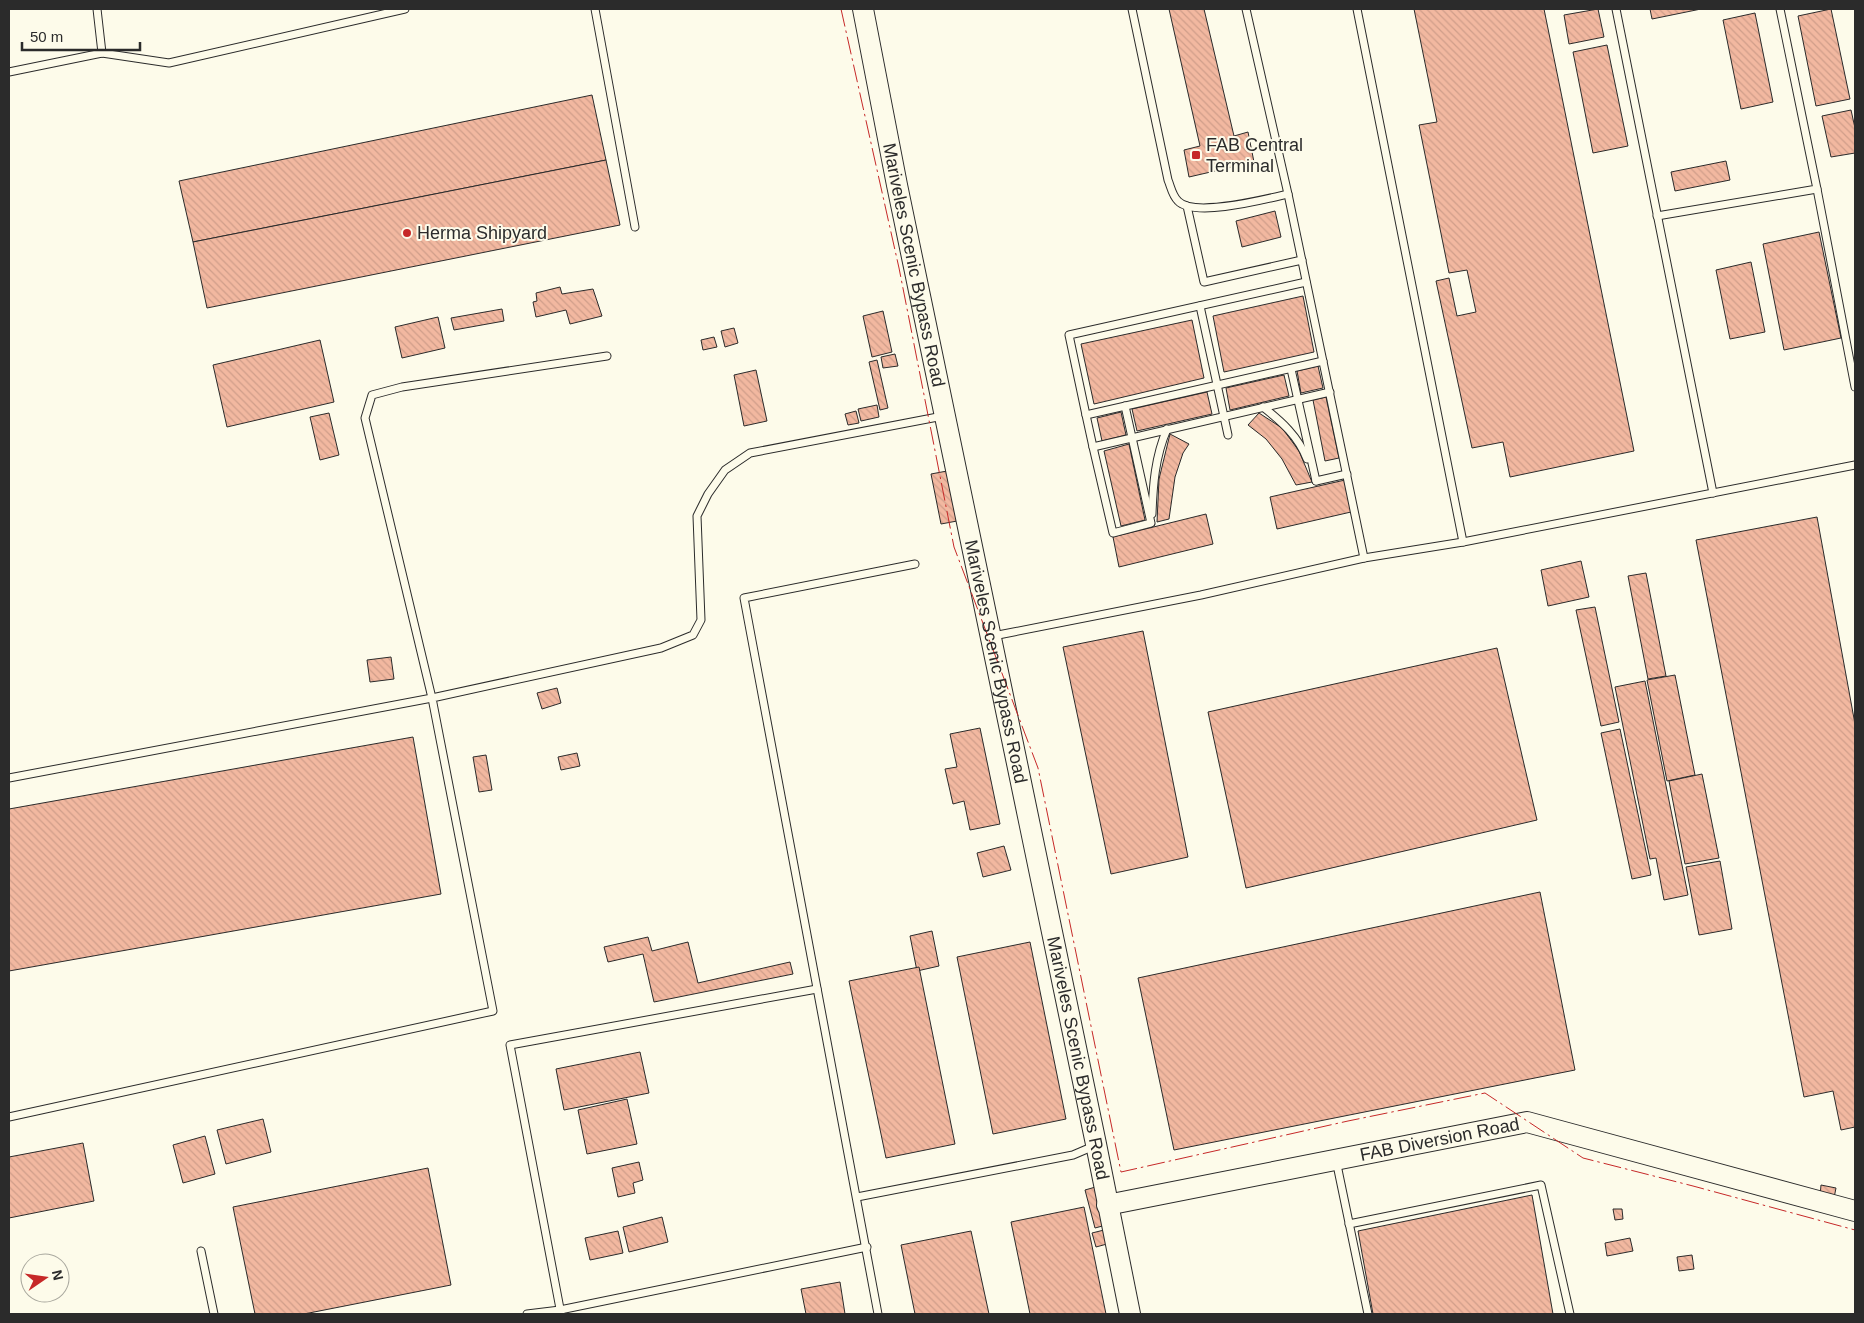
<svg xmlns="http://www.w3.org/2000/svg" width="1864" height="1323" font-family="Arial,sans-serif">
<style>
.building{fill:url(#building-back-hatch);stroke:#2b2b2b}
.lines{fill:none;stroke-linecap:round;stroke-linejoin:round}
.service-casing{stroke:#2b2b2b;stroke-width:9}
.secondary-casing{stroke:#2b2b2b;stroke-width:22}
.service{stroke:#fdfbea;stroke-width:7}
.secondary{stroke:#fdfbea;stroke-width:20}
.power{stroke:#c62828;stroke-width:1;stroke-dasharray:18 4 2.5 4;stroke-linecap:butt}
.poi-dot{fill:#c62828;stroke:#fdfbea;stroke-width:2}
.labels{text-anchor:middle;stroke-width:4;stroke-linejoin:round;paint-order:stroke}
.poi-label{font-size:18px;fill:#2b2b2b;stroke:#fdfbea;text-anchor:start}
.street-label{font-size:18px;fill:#2b2b2b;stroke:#fdfbea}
</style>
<defs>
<pattern id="building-back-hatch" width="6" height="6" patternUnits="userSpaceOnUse" patternTransform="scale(1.25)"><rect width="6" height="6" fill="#f2b8a0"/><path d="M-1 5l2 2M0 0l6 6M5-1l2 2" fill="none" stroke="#d09e8a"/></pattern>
</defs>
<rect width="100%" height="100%" fill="#fdfbea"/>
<g class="building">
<path d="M1169,9H1204L1234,136L1248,132L1254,162L1189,177L1184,150L1200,146Z"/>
<path d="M1414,9H1544L1634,451L1510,477L1503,442L1472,448L1436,281L1449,278L1457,316L1476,312L1467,270L1449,273L1419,125L1437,122Z"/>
<path d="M1598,9L1604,37L1569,44L1564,15Z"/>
<path d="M1650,9H1701L1652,19Z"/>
<path d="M1831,9L1850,99L1816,106L1798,16Z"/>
<path d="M1755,13L1773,102L1741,109L1723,20Z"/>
<path d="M1607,45L1628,146L1593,153L1573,52Z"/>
<path d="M592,95L606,160L193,242L179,181Z"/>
<path d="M1851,110L1855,128V153L1831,157L1822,116Z"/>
<path d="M606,160L620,225L207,308L193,242Z"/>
<path d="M1726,161L1730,180L1675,191L1671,172Z"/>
<path d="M1275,211L1281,237L1242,247L1236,221Z"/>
<path d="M1819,232L1841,338L1784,350L1763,244Z"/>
<path d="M1751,262L1765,332L1730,339L1716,270Z"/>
<path d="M560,287L562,294L593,289L602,316L570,324L566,310L536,317L533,302L537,301L536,293Z"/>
<path d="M1303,296L1314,352L1224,372L1213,316Z"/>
<path d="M502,309L504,321L454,330L451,318Z"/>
<path d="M883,311L892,352L872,357L863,316Z"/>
<path d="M438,317L445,348L402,358L395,327Z"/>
<path d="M1192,320L1204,378L1094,404L1081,344Z"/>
<path d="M734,328L738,343L725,347L721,331Z"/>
<path d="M714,337L717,347L703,350L701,340Z"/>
<path d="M320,340L334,402L227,427L213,365Z"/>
<path d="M895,354L898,366L883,368L881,357Z"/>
<path d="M877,360L888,408L880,410L869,362Z"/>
<path d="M1318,366L1323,388L1301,393L1297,371Z"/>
<path d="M756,370L767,421L744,426L734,375Z"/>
<path d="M1284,375L1289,396L1230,410L1226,388Z"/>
<path d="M1207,392L1212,414L1137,431L1132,409Z"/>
<path d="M1326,397L1339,458L1325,461L1313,400Z"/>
<path d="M877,405L879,417L861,421L858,409Z"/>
<path d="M856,411L859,423L848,425L845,414Z"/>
<path d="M1121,412L1126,435L1102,441L1097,418Z"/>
<path d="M329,413L339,455L320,460L310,417Z"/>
<path d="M1259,413L1282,428L1299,451L1312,482L1296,485L1282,459L1266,439L1248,425Z"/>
<path d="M1170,434L1189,444L1183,453L1175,477L1169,519L1157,522L1159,479Z"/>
<path d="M1129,444L1145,520L1121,526L1104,451Z"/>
<path d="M947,471L957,521L941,524L931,474Z"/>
<path d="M1345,480L1351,512L1277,529L1270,497Z"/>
<path d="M1206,514L1213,544L1119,567L1113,537Z"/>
<path d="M1817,517L1855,724V1127L1841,1130L1833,1091L1804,1097L1696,540Z"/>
<path d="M1581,561L1589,597L1548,606L1541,570Z"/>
<path d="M1646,573L1666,676L1648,679L1628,576Z"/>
<path d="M1595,607L1619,722L1601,726L1576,610Z"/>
<path d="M1143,631L1188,857L1111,874L1063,647Z"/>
<path d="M1497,648L1537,820L1246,888L1208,712Z"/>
<path d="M391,657L394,679L370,682L367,660Z"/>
<path d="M1675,675L1695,775L1667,781L1647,680Z"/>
<path d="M1645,681L1688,895L1664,900L1656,858L1650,859L1615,687Z"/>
<path d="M557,688L561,703L542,709L537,693Z"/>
<path d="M980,728L1000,824L970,830L964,801L953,804L945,769L957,767L950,734Z"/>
<path d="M1620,729L1651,875L1632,879L1601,733Z"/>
<path d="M413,737L441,894L9,971V809Z"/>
<path d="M577,753L580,766L561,770L558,757Z"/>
<path d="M486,755L492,790L479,792L473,757Z"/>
<path d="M1702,774L1719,858L1685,864L1669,781Z"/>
<path d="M1004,846L1011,870L983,877L977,853Z"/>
<path d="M1720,861L1732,929L1699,935L1686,867Z"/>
<path d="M1540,892L1575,1070L1174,1150L1138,978Z"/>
<path d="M932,931L939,966L917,971L910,936Z"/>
<path d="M648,937L652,951L688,942L698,983L790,962L793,974L654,1002L643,954L608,962L604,947Z"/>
<path d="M1030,942L1066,1119L993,1134L957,957Z"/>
<path d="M919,967L955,1144L886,1158L849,981Z"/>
<path d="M640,1052L649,1093L564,1110L556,1069Z"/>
<path d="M627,1099L637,1144L587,1154L578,1110Z"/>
<path d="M263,1119L271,1152L226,1164L217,1130Z"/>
<path d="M205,1136L215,1174L183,1183L173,1145Z"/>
<path d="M83,1143L94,1201L9,1218V1157Z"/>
<path d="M639,1162L643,1180L633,1183L635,1193L618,1197L612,1168Z"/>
<path d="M428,1168L451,1285L304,1314H255L233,1207Z"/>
<path d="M1821,1185L1836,1188L1834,1198L1820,1196Z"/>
<path d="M1099,1186L1110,1224L1095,1228L1085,1190Z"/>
<path d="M1532,1195L1553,1314H1373L1358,1231Z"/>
<path d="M1084,1207L1106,1314H1030L1011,1222Z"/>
<path d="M1613,1209H1622L1623,1219L1615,1220Z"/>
<path d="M662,1217L668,1242L629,1252L623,1227Z"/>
<path d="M1104,1230L1107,1244L1096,1247L1092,1233Z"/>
<path d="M618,1231L623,1253L590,1260L585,1238Z"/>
<path d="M971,1231L989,1314H915L901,1245Z"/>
<path d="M1630,1238L1633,1251L1607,1256L1605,1243Z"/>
<path d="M1692,1255L1694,1269L1679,1271L1677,1257Z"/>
<path d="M840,1282L845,1314H806L801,1289Z"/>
</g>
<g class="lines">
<defs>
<g id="service">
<path d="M97,9L102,53"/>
<path d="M595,9L635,227"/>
<path d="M1132,9L1168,180C1171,187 1172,195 1178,201C1194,218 1266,199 1288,194"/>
<path d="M1246,9L1288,194L1364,558"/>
<path d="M1357,9L1463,542"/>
<path d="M1616,9L1713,493"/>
<path d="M9,72L102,53L169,63L405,9"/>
<path d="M1817,189L1855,387"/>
<path d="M1187,206L1204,282L1302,260"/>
<path d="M1657,216L1817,189L1780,9"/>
<path d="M1306,282L1069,335L1086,415L1323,361"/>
<path d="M1200,306L1228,435"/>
<path d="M1291,369L1316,481"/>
<path d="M1263,407C1282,422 1298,436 1307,459"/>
<path d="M1086,415L1093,447L1330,392"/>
<path d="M1093,447L1113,533L1151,523L1125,406"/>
<path d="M1316,481L1347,474"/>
<path d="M1152,514C1153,485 1155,457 1167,429"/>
<path d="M993,636L1201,595L1364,558L1463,542L1855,465"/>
<path d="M9,778L432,698L365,418L372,395L402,387L607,356"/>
<path d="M9,1117L493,1011L432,698L661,648L693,635L701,620L697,516L708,494L725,470L750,453L943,416"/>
<path d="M1336,1160L1368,1314"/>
<path d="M857,1197L1073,1155L1094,1146"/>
<path d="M1349,1224L1541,1185L1570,1314"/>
<path d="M201,1251L214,1314"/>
<path d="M527,1314L560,1310L867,1247"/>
<path d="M561,1314L510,1045L817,989"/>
<path d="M878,1314L744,598L915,564"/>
</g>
<g id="secondary">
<path id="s1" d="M863,9L897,185L1096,1144L1130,1314"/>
<path id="s2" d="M1107,1205L1527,1122L1855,1211"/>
</g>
</defs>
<use href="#service" class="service-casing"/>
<use href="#secondary" class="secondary-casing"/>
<use href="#service" class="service"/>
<use href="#secondary" class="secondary"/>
<path class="power" d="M841,9L899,268L954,547L1038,768L1121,1172L1348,1121L1485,1093L1583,1158L1693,1186L1855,1230"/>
</g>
<g class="poi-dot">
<rect x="1191" y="150" width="10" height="10" rx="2.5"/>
<circle cx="407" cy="233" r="5"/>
</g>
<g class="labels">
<g class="poi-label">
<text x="1206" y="151">FAB Central<tspan x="1206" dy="21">Terminal</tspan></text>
<text x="417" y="239">Herma Shipyard</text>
</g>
<g class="street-label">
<text dy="6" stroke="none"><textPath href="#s1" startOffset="261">Mariveles Scenic Bypass Road</textPath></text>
<text dy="6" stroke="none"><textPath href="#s1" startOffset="666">Mariveles Scenic Bypass Road</textPath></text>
<text dy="6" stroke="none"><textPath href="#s1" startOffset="1071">Mariveles Scenic Bypass Road</textPath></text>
<text dy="6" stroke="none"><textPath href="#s2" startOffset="339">FAB Diversion Road</textPath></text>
</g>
</g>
<rect width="1864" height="1323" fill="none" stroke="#2b2b2b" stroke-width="20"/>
<g transform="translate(45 1278) rotate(77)"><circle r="24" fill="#fdfbea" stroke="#a9a89e"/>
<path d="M0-4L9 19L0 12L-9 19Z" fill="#c62828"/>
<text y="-8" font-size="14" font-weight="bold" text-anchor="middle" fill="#2b2b2b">N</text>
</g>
<path d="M22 42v8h118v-8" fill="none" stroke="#2b2b2b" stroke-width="2.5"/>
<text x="30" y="42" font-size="15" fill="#2b2b2b" stroke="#fdfbea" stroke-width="4" paint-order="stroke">50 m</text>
</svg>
